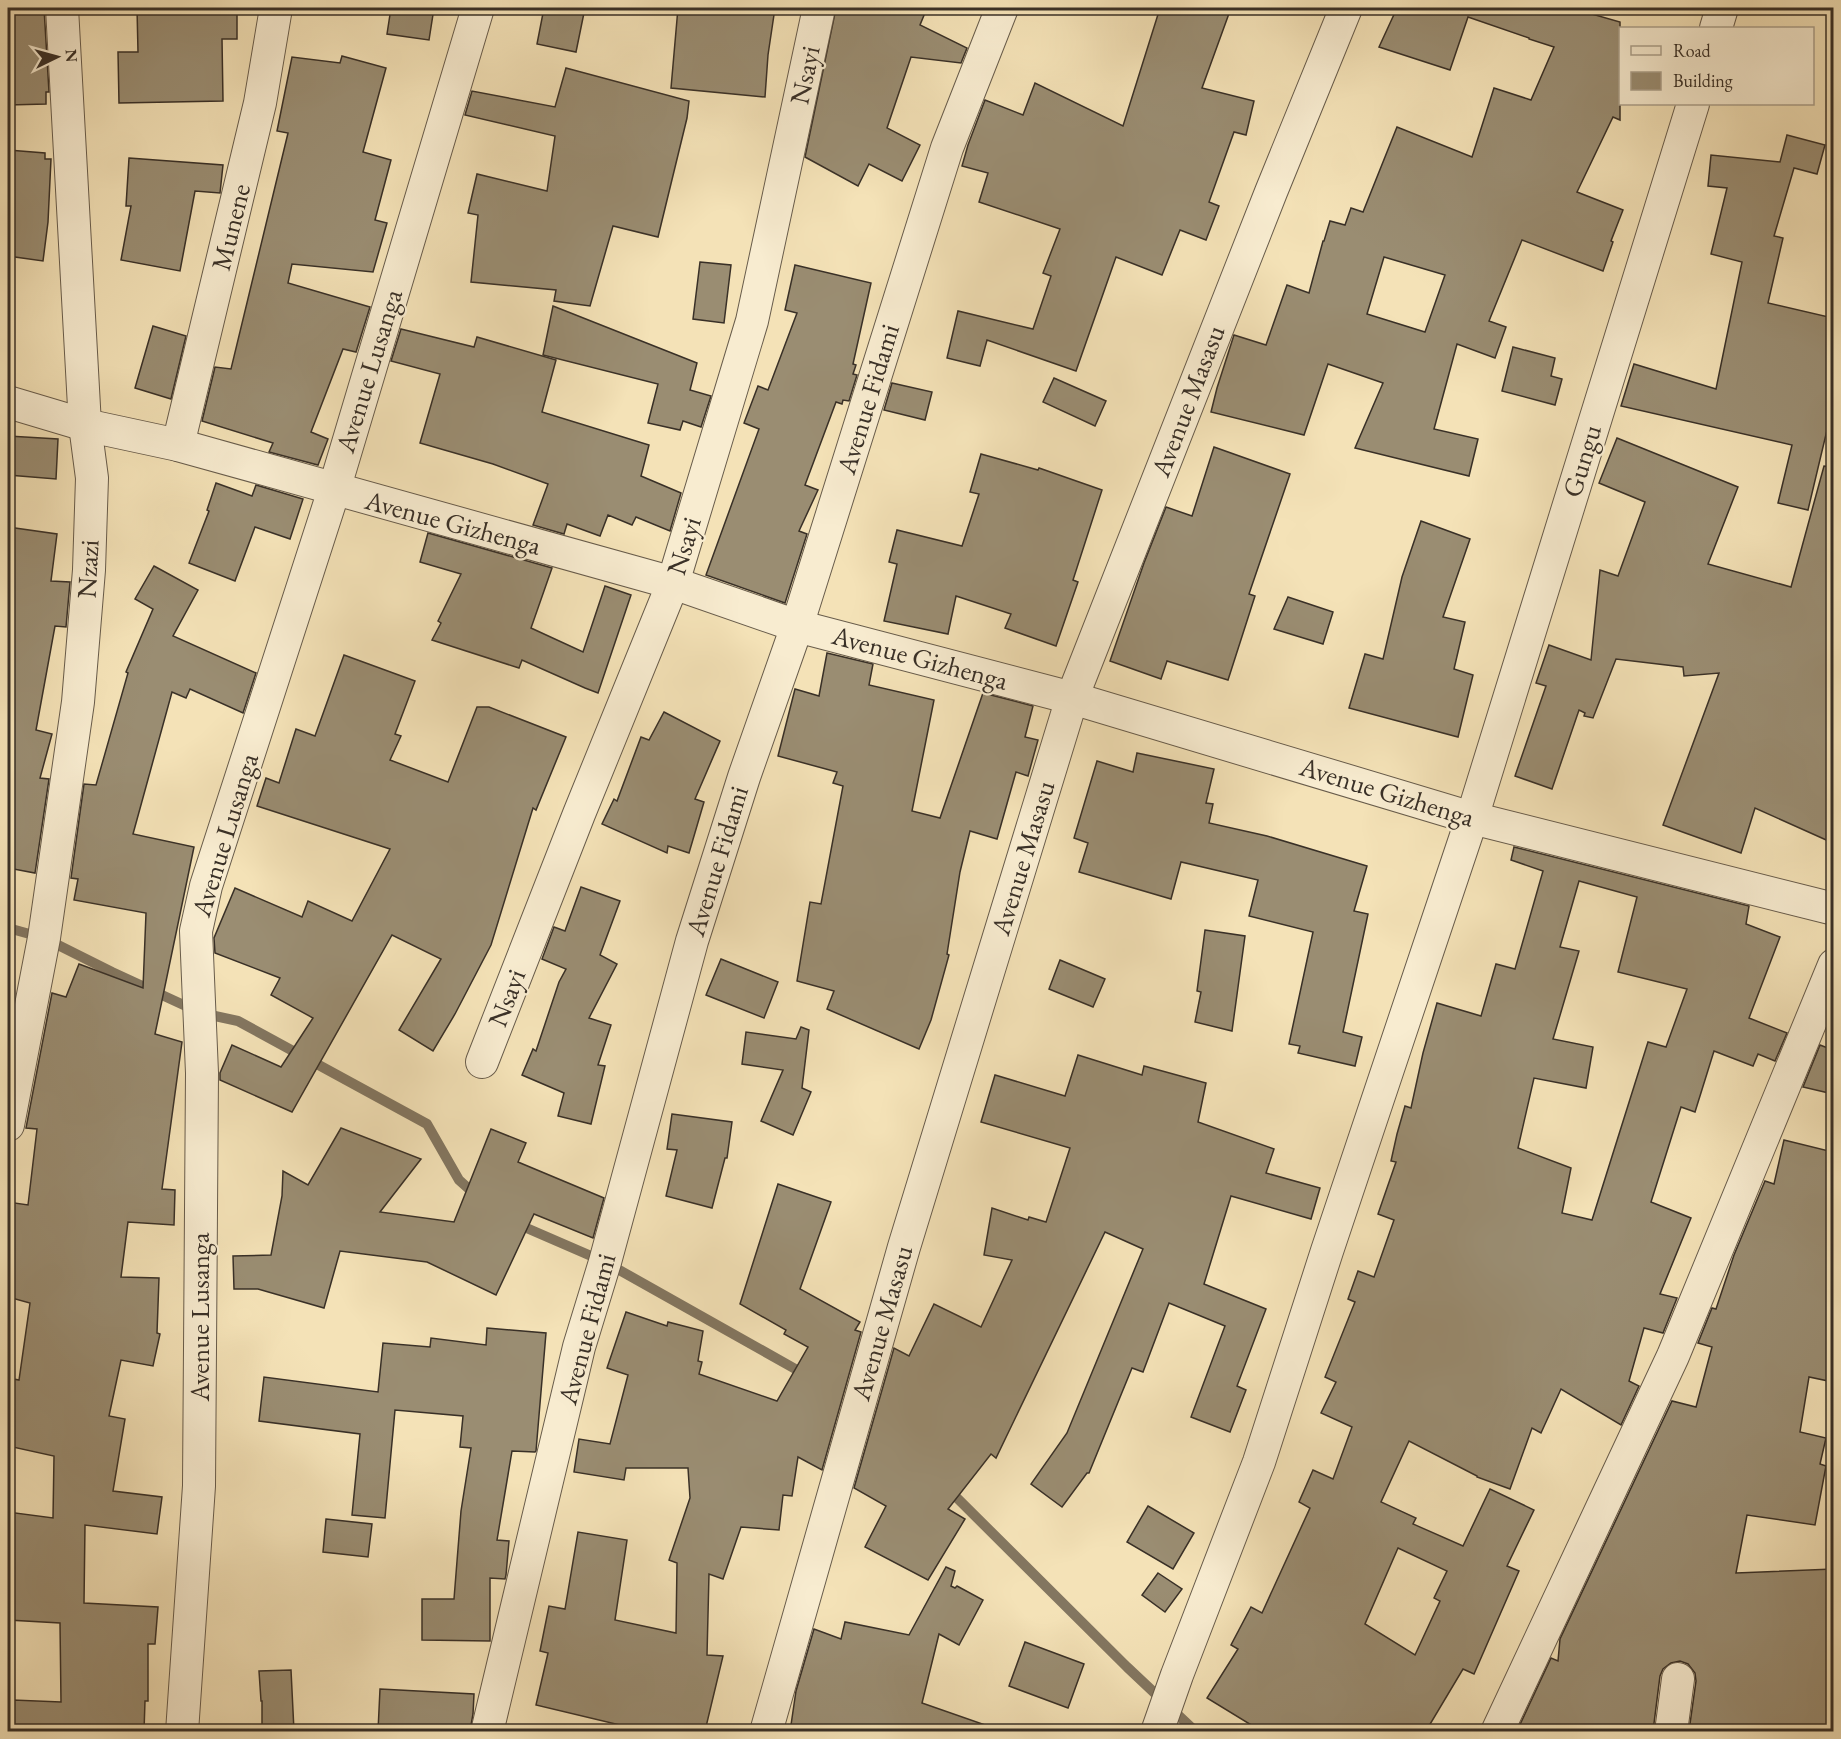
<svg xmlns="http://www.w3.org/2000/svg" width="1841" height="1739" font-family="'EB Garamond',serif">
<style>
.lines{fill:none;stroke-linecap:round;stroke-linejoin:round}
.stream{stroke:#837660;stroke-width:10}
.building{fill:#9a8d72;stroke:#393027;stroke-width:1.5;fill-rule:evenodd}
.street-casing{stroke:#685c4b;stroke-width:34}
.street{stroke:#f8ecd0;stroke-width:32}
.labels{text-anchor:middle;stroke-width:4.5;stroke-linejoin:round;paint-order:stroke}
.street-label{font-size:27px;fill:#393027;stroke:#f8ecd0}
</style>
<rect width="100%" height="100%" fill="#f4e2b7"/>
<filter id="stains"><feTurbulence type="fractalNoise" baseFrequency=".00333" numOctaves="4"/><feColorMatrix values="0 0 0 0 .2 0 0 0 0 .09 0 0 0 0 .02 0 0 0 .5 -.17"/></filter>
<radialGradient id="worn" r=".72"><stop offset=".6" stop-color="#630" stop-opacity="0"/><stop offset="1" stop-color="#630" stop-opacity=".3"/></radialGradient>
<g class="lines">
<g class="stream">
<path d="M8,928L44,938L112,972L201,1013L238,1021L427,1124L459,1180L478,1197"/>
<path d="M515,1223L605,1262L806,1375"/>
<path d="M947,1488L1127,1667L1196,1732"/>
</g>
</g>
<g class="building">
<path d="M8,8H44L49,92H46V104L8,105Z"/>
<path d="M137,8H237V39H222L223,101L119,103L118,52H138Z"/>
<path d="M391,8H434L429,40L387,34Z"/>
<path d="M544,8H585L576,52L537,44Z"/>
<path d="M678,8H775L768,55L765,97L671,88Z"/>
<path d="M836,8H927L920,25L967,48L961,63L911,57L887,128L920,145L902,181L869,164L858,186L805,157Z"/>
<path d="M1160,8H1231L1202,88L1254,101L1246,135L1234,132L1209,202L1219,206L1206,240L1180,230L1162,275L1116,257L1076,371L987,340L980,366L947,358L958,311L1033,329L1051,276L1043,273L1060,229L979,202L988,173L962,166L968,145L985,100L1023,115L1035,83L1123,126Z"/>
<path d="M1397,8H1571L1620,22V120L1613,117L1577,192L1623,210L1611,241L1613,242L1603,271L1522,240L1489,321L1506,327L1495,358L1457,344L1434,429L1478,439L1469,476L1355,448L1383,383L1328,364L1304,435L1211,412L1217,388L1234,335L1266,345L1287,285L1309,293L1323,241H1324L1330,221L1345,225L1351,208L1363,212L1397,127L1472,157L1494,88L1531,100L1554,47L1529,39V38L1468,17L1450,70L1379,47ZM1384,257L1445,275L1425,332L1367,314Z"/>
<path d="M342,56L386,68L363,152L391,160L375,220L387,223L373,272L292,264L288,283L370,307L356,352L343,349L311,432L328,439L318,465L269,452L273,443L202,421L215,367L231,369L288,133L277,131L292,57L340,63Z"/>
<path d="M566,68L689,101L687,118L658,237L613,226L590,306L554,301L556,290L471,282L478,215L468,213L477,174L547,191L555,136L465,115L472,91L555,107Z"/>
<path d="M1787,135L1825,145L1817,174L1794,168L1774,236L1783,238L1768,303L1833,318V405L1808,510L1778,503L1792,445L1621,406L1634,364L1716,389L1742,262L1711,254L1727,188L1708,186L1711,155L1780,162Z"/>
<path d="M8,150L45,153V159H51L48,222L43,261L8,256Z"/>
<path d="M129,158L223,165L220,193L195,191L180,271L121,260L131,206H126Z"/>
<path d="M700,262L731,265L724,323L693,319Z"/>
<path d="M795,265L871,283L853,364L856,365L853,374L857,375L849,401L843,400L842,404L836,402L805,485L818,490L799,531L807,534L785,603L706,575L759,429L744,423L758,386L768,390L797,313L785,310Z"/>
<path d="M553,306L697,363L690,390L711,396L701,427L683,421L680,430L648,423L658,384L543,355Z"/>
<path d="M153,326L186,336L171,399L135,388Z"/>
<path d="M401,329L474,347L477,337L556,360L542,412L649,445L641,476L681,493L670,531L636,517L632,525L608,515L600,536L567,524L564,534L533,525L548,484L493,464L420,443L440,374L391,361Z"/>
<path d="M1513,347L1555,358L1551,376L1562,379L1555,405L1502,391Z"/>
<path d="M1054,378L1106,401L1095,426L1043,402Z"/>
<path d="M892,383L932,392L925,420L884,410Z"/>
<path d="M8,436L58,439L56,479L8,475Z"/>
<path d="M1617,438L1738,487L1708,564L1791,587L1824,466L1833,467V843L1755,808L1741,853L1663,825L1719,673L1684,676L1683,667L1616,659L1593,718L1584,716L1585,713L1579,710L1552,789L1515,776L1546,686L1536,683L1549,645L1591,660L1600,570L1618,576L1645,502L1599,483Z"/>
<path d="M1214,447L1290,474L1249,594L1255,596L1228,680L1167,661L1161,679L1110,661L1144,563L1166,507L1192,516Z"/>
<path d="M981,454L1038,470L1039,468L1102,490L1073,580L1078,582L1056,646L1005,628L1011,614L956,596L948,634L884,621L897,564L889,562L897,530L962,546L979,494L970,492Z"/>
<path d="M216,483L252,496L256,485L303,499L290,539L255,527L235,581L189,563L209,511L207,510Z"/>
<path d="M1421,521L1470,539L1443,617L1465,622L1454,669L1473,675L1458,737L1349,708L1365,654L1383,659L1402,577Z"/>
<path d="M8,527L57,534L51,581L70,582L66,627L55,626L36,730L52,734L40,778L49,779L35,873L8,868Z"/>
<path d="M428,533L552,568L531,628L583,652L605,586L631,595L598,693L585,688L522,660L519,668L432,640L441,623L438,621L461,574L420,562Z"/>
<path d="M154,566L198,590L173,636L256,673L243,713L190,689L186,698L172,692L133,834L194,847L155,1034L182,1042L162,1189L175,1190L174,1225L128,1222L121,1277L159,1278L157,1333L160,1334L153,1366L121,1360L109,1416L125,1419L113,1491L162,1497L157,1534L85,1525L84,1603L158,1607L155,1644H148V1701H145L144,1731H41V1730L12,1729L13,1700L61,1702L60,1623L8,1620V1512L53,1518L54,1456L8,1446V1378L19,1380L30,1303L8,1297V1202L28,1205L37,1129L26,1128L52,993L66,997L79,964L143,988L146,913L74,900L78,879L71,878L84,784L96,785L128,673L126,672L153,609L135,599Z"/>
<path d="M1288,597L1333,612L1323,644L1274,629Z"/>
<path d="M827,653L873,664L869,685L934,700L912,811L940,818L983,693L1033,706L1025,737L1038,740L1028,776L1016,772L997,839L970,831L960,872L947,954L949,955L931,1020L919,1049L827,1009L834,991L797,981L810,902L821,904L843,786L833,783L837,772L778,756L795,689L819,696Z"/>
<path d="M344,655L415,681L395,734L401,736L390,760L448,782L477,707H489L566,737L536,810L533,808L491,945L455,1014L433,1051L399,1030L441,959L392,935L292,1112L220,1080V1073L232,1045L281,1067L313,1018L271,995L280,978L215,953L214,938L235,888L302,917L308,901L352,921L390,849L257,806L266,778L279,783L296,729L315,736Z"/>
<path d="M664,712L720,741L695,799L704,802L689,853L668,846L667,853L602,824L614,799L617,801L641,737L649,740Z"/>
<path d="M1137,753L1214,769L1206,803L1213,804L1209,823L1267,836L1367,866L1354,911L1368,914L1343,1032L1362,1037L1355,1066L1298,1053L1300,1046L1289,1044L1313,932L1249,916L1258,880L1181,862L1171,899L1079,872L1088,843L1074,838L1097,761L1133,772Z"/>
<path d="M1514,847L1749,906L1746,924L1780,937L1749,1018L1787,1033L1775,1061L1758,1054L1753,1066L1714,1051L1695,1112L1681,1107L1651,1202L1691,1218L1660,1294L1677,1298L1663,1333L1644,1328L1629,1381L1639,1386L1621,1425L1561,1389L1541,1433L1532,1428L1510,1489L1477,1477V1476L1409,1441L1381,1502L1416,1518L1413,1524L1463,1546L1490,1489L1534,1510L1507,1566L1519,1571L1474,1674L1463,1669L1426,1731H1261L1207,1698L1238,1649L1231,1645L1251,1607L1262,1613L1310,1508L1299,1502L1313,1470L1333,1479L1352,1427L1321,1413L1336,1382L1325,1377L1355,1302L1348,1299L1358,1271L1374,1277L1394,1220L1378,1214L1396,1162L1391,1161L1397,1134L1405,1106L1411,1108L1423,1053L1437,1003L1481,1016L1496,964L1515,969L1543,871L1511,860ZM1579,881L1637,897L1618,972L1687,989L1666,1047L1648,1042L1592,1220L1562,1213L1571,1168L1518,1148L1534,1078L1586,1088L1593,1047L1553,1039L1579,951L1560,947ZM1398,1548L1447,1571L1434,1598L1440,1601L1415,1655L1365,1624Z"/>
<path d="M581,887L620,901L600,955L617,964L589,1018L611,1025L598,1065L605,1066L591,1124L558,1116L564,1093L522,1075L533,1049L536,1051L559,982L566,969L542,959L554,927L565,931Z"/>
<path d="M1205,930L1245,936L1232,1031L1195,1022L1201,992L1197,991Z"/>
<path d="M721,959L778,982L764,1018L706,995Z"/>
<path d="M1060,960L1105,979L1093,1007L1049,989Z"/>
<path d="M801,1027L809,1030L802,1088L811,1092L793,1135L761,1121L783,1070L742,1064L746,1032L796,1039Z"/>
<path d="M1820,1045L1833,1050V1094L1803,1087Z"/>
<path d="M1078,1055L1142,1075L1144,1066L1206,1083L1198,1122L1274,1149L1266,1173L1320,1188L1311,1219L1231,1196L1204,1284L1266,1309L1237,1386L1246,1390L1230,1432L1191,1417L1225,1326L1169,1303L1143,1372L1132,1368L1089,1473H1087L1062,1507L1031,1484L1067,1433L1143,1249L1105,1232L996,1458L991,1454L948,1509L965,1519L928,1580L865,1547L886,1506L854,1488L894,1348L909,1356L934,1304L981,1327L1012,1260L984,1255L992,1208L1028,1220L1029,1217L1046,1222L1070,1148L981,1122L995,1075L1065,1096Z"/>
<path d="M672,1114L732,1122L727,1158H725L712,1208L666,1196L677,1150L667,1149Z"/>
<path d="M341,1128L421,1159L380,1212L454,1222L491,1129L526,1143L518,1162L604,1198L593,1238L534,1214L496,1295L427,1262L340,1251L324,1308L258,1289H234L233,1256L271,1255L282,1196L283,1171L308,1185Z"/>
<path d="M1784,1140L1833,1152V1382L1809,1377L1800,1432L1826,1438L1820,1464L1826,1466L1815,1525L1747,1515L1736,1573L1833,1569V1731H1689L1696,1681L1695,1673L1688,1664L1680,1661L1671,1663L1663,1669L1660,1676L1653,1731H1517L1551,1658L1558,1661L1560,1639L1672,1401L1696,1407L1712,1347L1698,1343L1712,1308L1716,1309L1734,1255L1765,1181L1774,1184Z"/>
<path d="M778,1184L831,1202L800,1289L860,1322L855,1330L861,1332L822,1470L798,1457L792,1496L783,1495L779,1530L741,1527L723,1579L709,1574L707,1655L723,1656L705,1731H645L536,1705L548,1653L540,1651L549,1606L565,1609L578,1532L627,1540L615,1620L676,1633L677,1563L669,1560L690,1498L688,1468H626L624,1480L574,1472L579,1439L610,1444L628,1375L607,1368L626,1312L667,1326L668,1322L703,1331L698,1361L702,1362L699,1374L777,1401L808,1347L784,1334L786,1330L740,1304Z"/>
<path d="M487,1328L546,1333L536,1451L535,1452L512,1451L497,1540L509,1541L506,1575L505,1579L490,1578V1641L422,1640V1599H454L461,1511L471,1448L460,1447L463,1416L395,1410L385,1518L352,1515L360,1434L259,1421L264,1377L378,1392L383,1343L430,1347L431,1338L486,1345Z"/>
<path d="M1148,1506L1194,1533L1173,1569L1127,1542Z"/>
<path d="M326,1519L372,1524L368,1557L323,1552Z"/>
<path d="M946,1567L955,1571L951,1586L955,1588L957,1586L983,1600L959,1645L939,1634L922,1703L991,1727V1731H830L791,1725L796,1691L814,1629L841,1639L845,1622L909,1635Z"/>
<path d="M1158,1573L1182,1589L1165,1612L1142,1595Z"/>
<path d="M1025,1642L1084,1664L1068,1708L1009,1686Z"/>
<path d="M291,1670L294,1731H262V1701H261L259,1671Z"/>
<path d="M380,1689L474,1694L473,1714L470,1731H378Z"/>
</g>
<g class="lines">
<defs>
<g id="street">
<path d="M1716,28L1722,8"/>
<path d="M8,402L85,425L178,445L673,583L797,626L1072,698L1472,818L1834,909"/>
<path d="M178,445L260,103L276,8"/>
<path d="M482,1062L579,814L673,583L752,321L819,8"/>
<path d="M8,1125L44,938L78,702L89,570L92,478L85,425L62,8"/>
<path d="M182,1732L199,1486L202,1073L196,931L206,886L334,490L478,8"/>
<path d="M487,1732L579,1347L605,1262L692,941L744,777L797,626L947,148L1002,8"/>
<path d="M766,1732L904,1247L1072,698L1271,192L1346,8"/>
<path d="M1157,1732L1177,1675L1259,1462L1327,1251L1472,818L1693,104"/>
<path d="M1497,1732L1673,1356L1834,965"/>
<path d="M1671,1732L1678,1679"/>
</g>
</defs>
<use href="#street" class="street-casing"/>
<use href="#street" class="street"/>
</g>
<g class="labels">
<g class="street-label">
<text transform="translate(805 75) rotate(-78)" y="9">Nsayi</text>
<text transform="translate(231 227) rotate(-76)" y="9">Munene</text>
<text transform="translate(369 371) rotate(-73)" y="9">Avenue Lusanga</text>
<text transform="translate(868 399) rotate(-73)" y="9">Avenue Fidami</text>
<text transform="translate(1188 401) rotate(-69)" y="9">Avenue Masasu</text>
<text transform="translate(1582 461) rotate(-73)" y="9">Gungu</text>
<text transform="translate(453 523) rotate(15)" y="9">Avenue Gizhenga</text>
<text transform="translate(684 546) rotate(-73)" y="9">Nsayi</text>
<text transform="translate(88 569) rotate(-87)" y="9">Nzazi</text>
<text transform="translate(920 658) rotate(15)" y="9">Avenue Gizhenga</text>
<text transform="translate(1387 792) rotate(17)" y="9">Avenue Gizhenga</text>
<text transform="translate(225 835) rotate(-73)" y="9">Avenue Lusanga</text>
<text transform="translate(1023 858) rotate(-73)" y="9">Avenue Masasu</text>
<text transform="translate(717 861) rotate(-73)" y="9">Avenue Fidami</text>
<text transform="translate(507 998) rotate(-69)" y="9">Nsayi</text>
<text transform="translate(200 1317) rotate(-90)" y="9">Avenue Lusanga</text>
<text transform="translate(882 1323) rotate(-74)" y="9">Avenue Masasu</text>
<text transform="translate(587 1329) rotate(-75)" y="9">Avenue Fidami</text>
</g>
</g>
<rect width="1841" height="1739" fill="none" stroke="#f4e2b7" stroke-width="30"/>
<rect x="9" y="9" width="1823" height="1721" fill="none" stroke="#393027" stroke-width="3"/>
<rect x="15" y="15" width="1811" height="1709" fill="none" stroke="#393027" stroke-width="1.5"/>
<rect x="1619" y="27" width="195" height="78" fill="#f8ecd0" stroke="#aca18c" stroke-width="1.5"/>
<rect x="1631" y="46" width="30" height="9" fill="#f8ecd0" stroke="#aca18c" stroke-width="1.5"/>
<text x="1673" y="57" font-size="18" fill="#393027">Road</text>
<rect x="1631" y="72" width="30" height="18" fill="#9a8d72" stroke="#aca18c" stroke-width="1.5"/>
<text x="1673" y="87" font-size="18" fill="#393027">Building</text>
<g transform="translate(57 57) rotate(85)" stroke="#f8ecd0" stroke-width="4.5" paint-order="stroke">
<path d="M0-4.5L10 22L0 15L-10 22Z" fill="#393027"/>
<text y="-9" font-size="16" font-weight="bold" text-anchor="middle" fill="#393027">N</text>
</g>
<rect width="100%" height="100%" filter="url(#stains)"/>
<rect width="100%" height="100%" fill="url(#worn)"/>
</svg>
